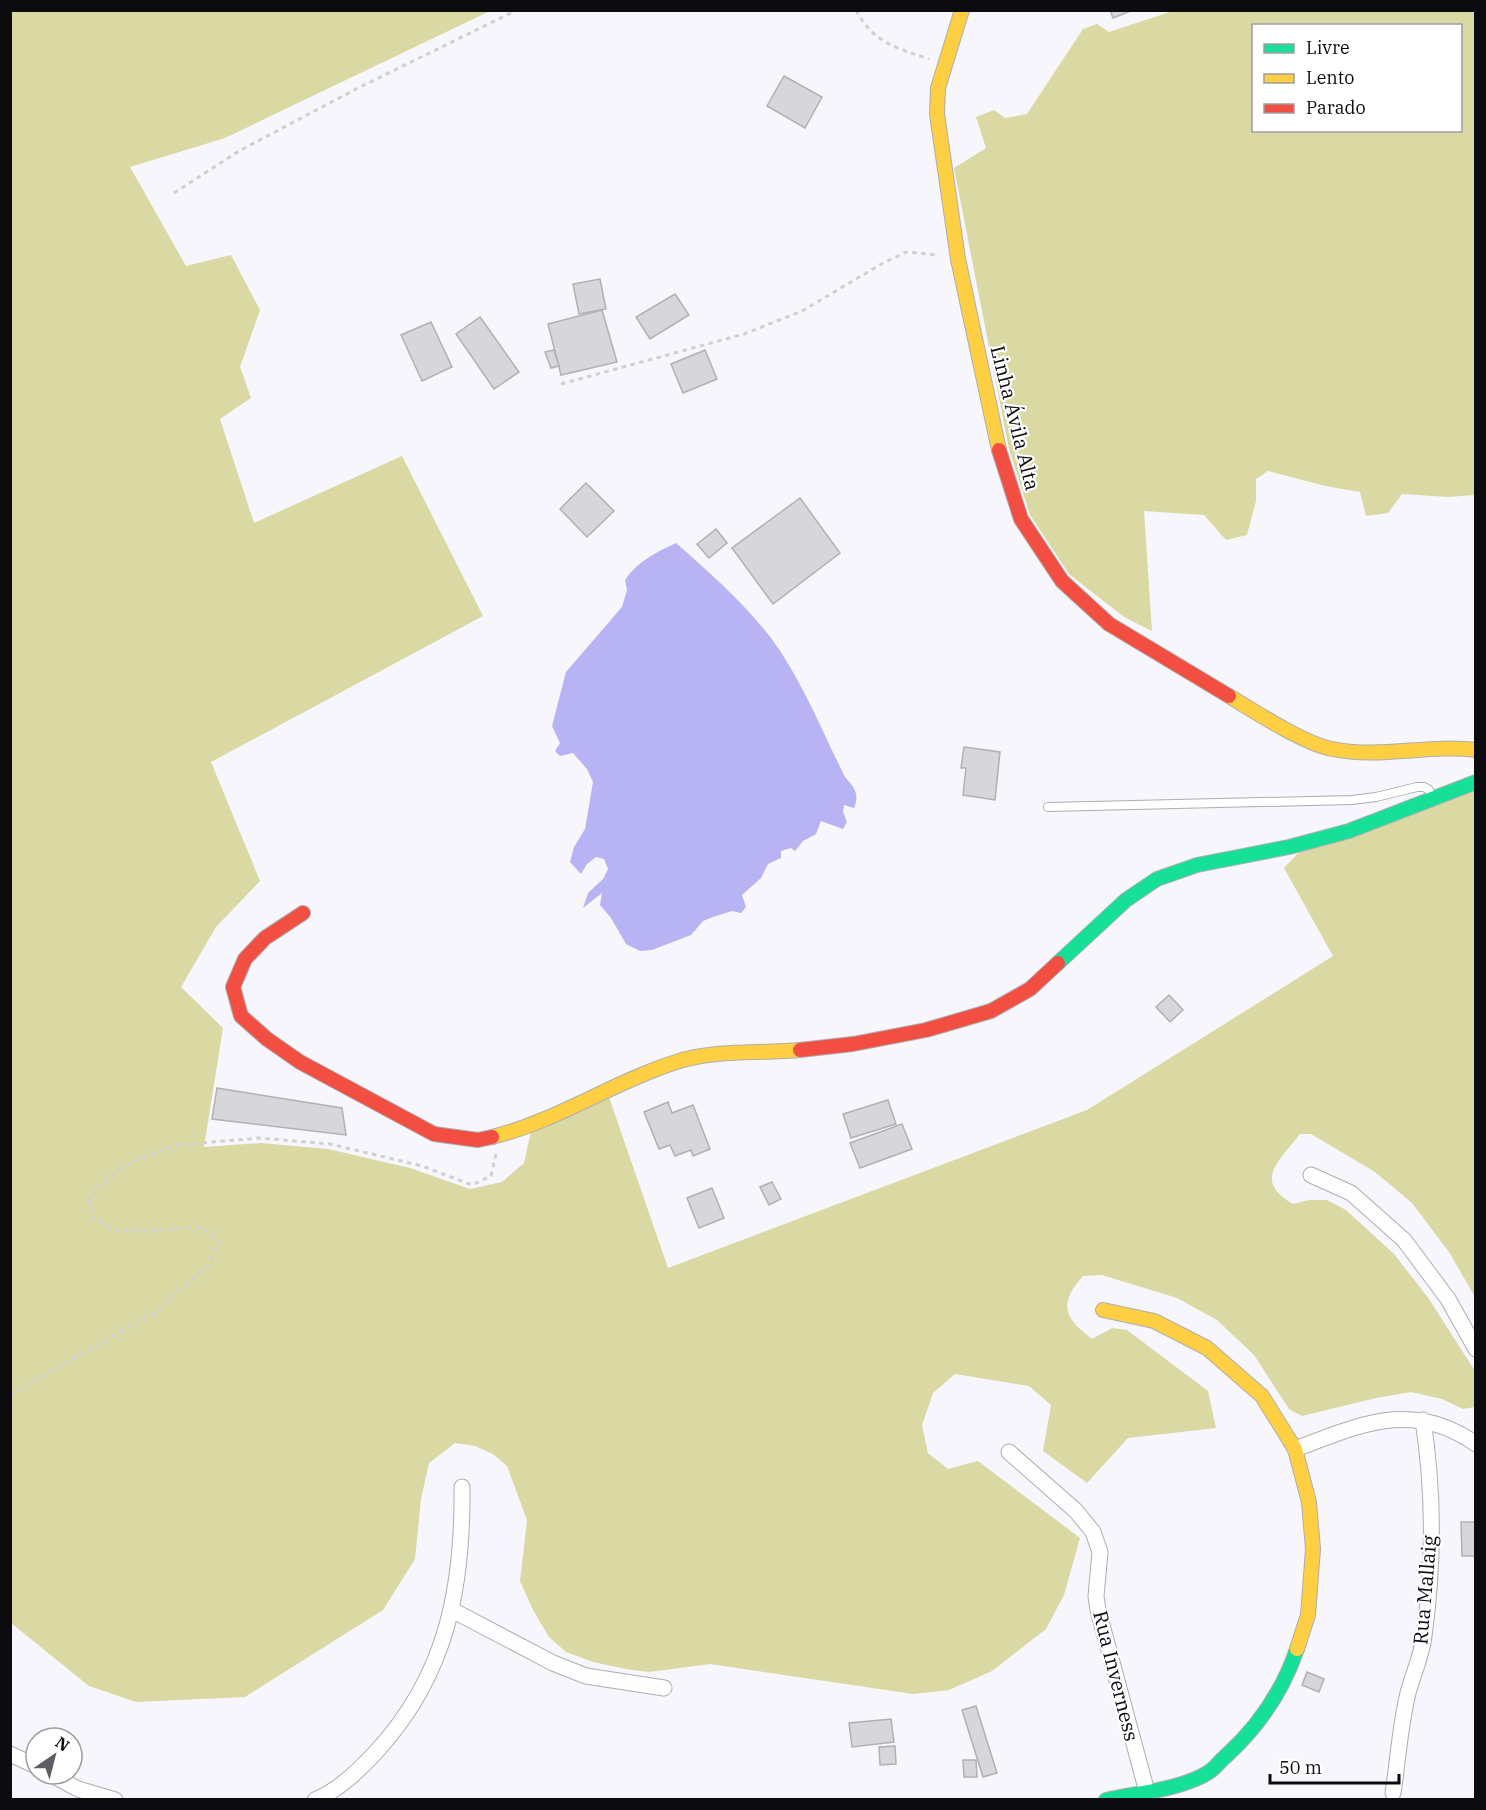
<svg xmlns="http://www.w3.org/2000/svg" width="1486" height="1810" font-family="'IBM Plex Serif',serif">
<style>
.forest{fill:#dad9a3;fill-rule:evenodd}
.water{fill:#b8b3f2}
.building{fill:#d6d6db;stroke:#b0b0b5;stroke-width:1.5}
.lines{fill:none;stroke-linecap:round;stroke-linejoin:round}
.lane-casing{stroke:#adadb2;stroke-width:10}
.street-casing{stroke:#adadb2;stroke-width:17}
.fast-casing{stroke:#adadb2;stroke-width:16}
.slow-casing{stroke:#adadb2;stroke-width:16}
.jam-casing{stroke:#adadb2;stroke-width:16}
.path{stroke:#d0d0d2;stroke-width:3;stroke-dasharray:4.5 4.5;stroke-linecap:butt}
.lane{stroke:#fefeff;stroke-width:8}
.street{stroke:#fefeff;stroke-width:15}
.fast{stroke:#16e098;stroke-width:14}
.slow{stroke:#ffcf43;stroke-width:14}
.jam{stroke:#f24e42;stroke-width:14}
.labels{text-anchor:middle;stroke-width:4.5;stroke-linejoin:round;paint-order:stroke}
.street-label{font-size:20px;fill:#0b0b10;stroke:#fff}
</style>
<rect width="100%" height="100%" fill="#f6f6fc"/>
<g class="forest">
<path d="M1176,10L1475,11V495L1448,497L1402,494L1388,513L1366,516L1360,492L1325,486L1268,471L1256,479V501L1247,535L1226,540L1204,515L1144,511L1152,631L1124,617L1069,574L1030,515L1009,449L954,168L986,148L976,117L994,110L1005,118L1027,114L1083,29L1097,24L1109,32ZM1254,26H1460V130H1254Z"/>
<path d="M10,11H490L225,138L130,167L186,266L231,255L260,310L240,367L251,398L220,419L254,523L402,456L483,616L211,762L260,881L216,927L181,987L223,1028L204,1147L261,1143L328,1149L410,1168L470,1189L502,1182L524,1163L531,1131L609,1097L668,1268L1087,1110L1333,956L1284,868L1306,845L1475,791V1297L1449,1252L1412,1203L1375,1172L1311,1134H1300C1280,1160 1252,1181 1293,1204L1309,1200H1327L1346,1210L1394,1254L1429,1299L1475,1371V1407L1463,1409L1442,1399L1411,1392L1376,1398L1302,1416L1289,1409L1254,1355L1217,1320L1177,1298L1102,1275L1083,1276C1058,1304 1064,1318 1092,1339L1112,1328L1127,1330L1208,1391L1216,1428L1128,1438L1087,1483L1043,1451L1051,1405L1029,1386L955,1374L933,1393L922,1425L928,1453L948,1469L978,1461L1080,1538L1064,1595L1046,1629L992,1671L949,1690L913,1694L710,1664L649,1672L626,1669L593,1662L566,1652L549,1637L533,1610L520,1581L527,1520L507,1466L493,1454L475,1446L455,1443L429,1463L421,1499L415,1559L383,1610L245,1697L136,1702L89,1686L11,1623Z"/>
</g>
<path class="water" d="M676,543C709,572 744,603 771,638C802,680 822,731 845,777C854,787 860,794 854,808L844,805L843,812L847,822L843,829L821,821L816,834L803,841L795,851L791,848L781,851V858L768,864L761,878L742,895L746,907L741,913L732,911L713,917L703,921L691,935L652,950L640,951L626,944L611,918L600,905L602,893L583,908L588,893L603,879L608,869L604,859L596,857L587,864L581,874L570,862L574,847L585,829L593,782L587,769L573,753L560,756L555,751L560,743L552,726L566,672L622,607L627,590L625,580C638,561 655,553 676,543Z"/>
<g class="building">
<path d="M1110,10H1133L1113,18Z"/>
<path d="M784,76L822,97L805,128L767,106Z"/>
<path d="M600,279L606,309L579,314L573,284Z"/>
<path d="M675,294L689,315L650,339L636,317Z"/>
<path d="M602,310L617,362L561,375L548,324Z"/>
<path d="M480,317L519,372L494,389L456,334Z"/>
<path d="M431,322L452,367L422,381L401,335Z"/>
<path d="M554,350L559,366L551,368L545,352Z"/>
<path d="M705,350L717,379L683,393L671,364Z"/>
<path d="M586,483L614,511L587,537L560,509Z"/>
<path d="M800,498L840,553L773,604L732,548Z"/>
<path d="M716,529L727,543L709,558L697,544Z"/>
<path d="M964,747L1000,752L995,800L963,795L966,768H961Z"/>
<path d="M1169,995L1183,1010L1170,1022L1156,1007Z"/>
<path d="M217,1088L342,1108L346,1135L212,1119Z"/>
<path d="M888,1100L896,1124L851,1138L843,1114Z"/>
<path d="M668,1102L672,1113L693,1105L710,1149L693,1156L691,1150L675,1156L670,1145L659,1149L644,1112Z"/>
<path d="M902,1124L912,1149L860,1168L850,1143Z"/>
<path d="M772,1182L781,1199L769,1205L760,1187Z"/>
<path d="M712,1188L724,1218L699,1228L687,1198Z"/>
<path d="M1461,1522H1476V1556H1462Z"/>
<path d="M1307,1672L1324,1679L1319,1692L1302,1685Z"/>
<path d="M976,1706L997,1773L983,1777L962,1710Z"/>
<path d="M891,1719L894,1742L852,1747L849,1723Z"/>
<path d="M895,1746L896,1764L880,1765L879,1747Z"/>
<path d="M963,1760H976L977,1777H964Z"/>
</g>
<g class="lines">
<defs>
<path id="lane" d="M1048,807L1352,800L1376,797L1417,787H1424L1429,790L1431,795"/>
<g id="street">
<path d="M1311,1175L1351,1193L1404,1240L1448,1299L1476,1349"/>
<path d="M1295,1449C1360,1425 1412,1399 1476,1444"/>
<path d="M1009,1452L1076,1511L1093,1532L1100,1552L1096,1596L1098,1610L1147,1792"/>
<path d="M452,1610L553,1663L586,1676L664,1688"/>
<path d="M10,1754L36,1766"/>
<path d="M50,1774L78,1789L115,1800"/>
<path d="M1393,1793C1398,1760 1400,1726 1408,1693C1413,1674 1422,1655 1424,1636C1434,1564 1434,1492 1423,1420"/>
<path d="M315,1800C339,1790 359,1770 376,1752C447,1675 463,1588 462,1487"/>
</g>
<g id="fast">
<path d="M1058,963L1126,900L1157,879L1197,865L1289,847L1349,831L1476,782"/>
<path d="M1106,1800C1137,1793 1183,1789 1209,1772C1215,1768 1220,1761 1226,1756C1258,1727 1283,1690 1297,1649"/>
</g>
<g id="slow">
<path d="M962,10L938,88L937,114L958,259L999,450"/>
<path d="M1229,696C1255,712 1305,744 1332,749C1380,759 1429,744 1476,750"/>
<path d="M492,1137C557,1121 613,1082 676,1062C716,1049 758,1054 800,1050"/>
<path d="M1103,1310L1154,1321L1207,1348L1262,1396L1295,1449L1309,1502L1313,1549L1308,1615L1297,1649"/>
</g>
<g id="jam">
<path d="M999,450L1021,519L1062,581L1109,624L1229,696"/>
<path d="M303,913L265,938L245,959L233,987L241,1016L267,1039L300,1062L434,1134L478,1140L492,1137"/>
<path d="M800,1050L853,1044L926,1030L991,1011L1030,989L1058,963"/>
</g>
</defs>
<use href="#lane" class="lane-casing"/>
<use href="#street" class="street-casing"/>
<use href="#fast" class="fast-casing"/>
<use href="#slow" class="slow-casing"/>
<use href="#jam" class="jam-casing"/>
<g class="path">
<path d="M856,10C873,43 897,48 929,59"/>
<path d="M174,193L239,151L358,88L517,10"/>
<path d="M561,384L744,334L802,311L883,263L906,252L938,255"/>
<path d="M10,1395L155,1312L208,1266L219,1243L211,1232L193,1227L146,1231L113,1230L92,1216L89,1200L102,1182L126,1164L177,1145L260,1138L330,1144L422,1166L472,1185L491,1176L496,1154"/>
</g>
<use href="#lane" class="lane"/>
<use href="#street" class="street"/>
<use href="#fast" class="fast"/>
<use href="#slow" class="slow"/>
<use href="#jam" class="jam"/>
</g>
<g class="labels">
<g class="street-label">
<text transform="translate(1015 418) rotate(76)" y="7">Linha Ávila Alta</text>
<text transform="translate(1425 1590) rotate(-85)" y="7">Rua Mallaig</text>
<text transform="translate(1116 1676) rotate(76)" y="7">Rua Inverness</text>
</g>
</g>
<rect width="1486" height="1810" fill="none" stroke="#0b0b10" stroke-width="24"/>
<rect x="1252" y="24" width="210" height="108" fill="#ffffff" stroke="#9d9d9f" stroke-width="1.5"/>
<rect x="1264" y="44" width="30" height="9" fill="#16e098" stroke="#9d9d9f" stroke-width="1.5"/>
<text x="1306" y="54" font-size="18" fill="#0b0b10">Livre</text>
<rect x="1264" y="74" width="30" height="9" fill="#ffcf43" stroke="#9d9d9f" stroke-width="1.5"/>
<text x="1306" y="84" font-size="18" fill="#0b0b10">Lento</text>
<rect x="1264" y="104" width="30" height="9" fill="#f24e42" stroke="#9d9d9f" stroke-width="1.5"/>
<text x="1306" y="114" font-size="18" fill="#0b0b10">Parado</text>
<g transform="translate(54 1756) rotate(35)"><circle r="28" fill="#ffffff" stroke="#9d9d9f" stroke-width="1.5"/>
<path d="M0-4.5L10 22L0 15L-10 22Z" fill="#5d5d63"/>
<text y="-9" font-size="16" font-weight="bold" text-anchor="middle" fill="#0b0b10">N</text>
</g>
<path d="M1270 1774v9h129v-9" fill="none" stroke="#0b0b10" stroke-width="3"/>
<text x="1279" y="1774" font-size="18" fill="#0b0b10" stroke="#ffffff" stroke-width="4.5" paint-order="stroke">50 m</text>
</svg>
